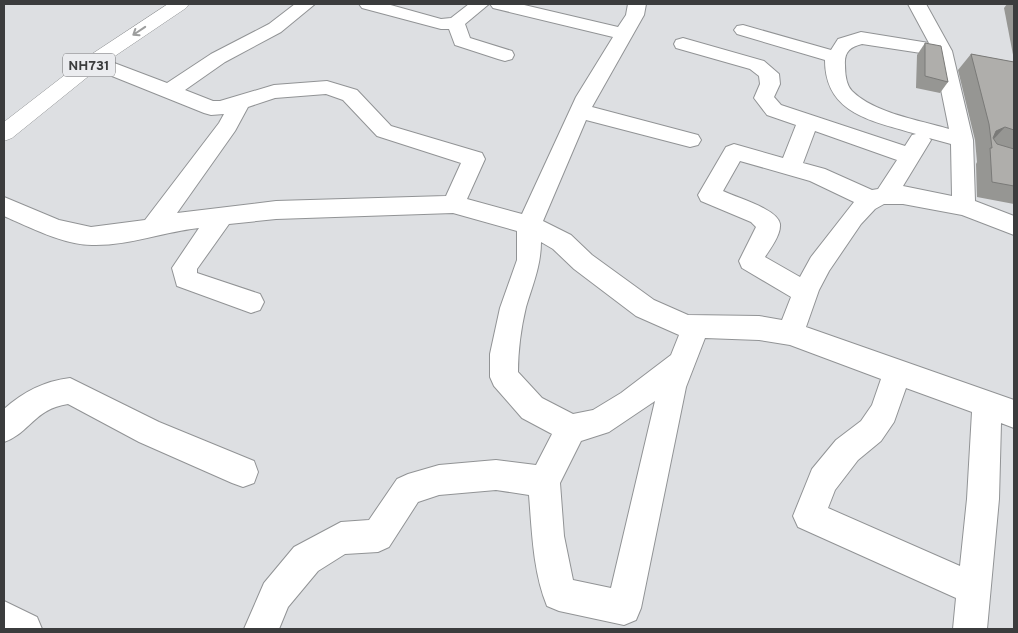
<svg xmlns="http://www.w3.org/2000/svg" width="1018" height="633" font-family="Overpass,sans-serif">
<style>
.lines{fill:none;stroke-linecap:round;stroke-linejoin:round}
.minor-casing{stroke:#919395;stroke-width:2}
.highway-casing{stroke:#919395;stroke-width:1}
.minor{fill:#fff;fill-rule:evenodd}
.highway{fill:#fff;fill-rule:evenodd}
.wall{fill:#969693}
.shaded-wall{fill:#7a7a78}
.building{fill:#afaeab;stroke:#7a7a78}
.oneway{stroke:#9d9e9e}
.labels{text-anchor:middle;stroke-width:4;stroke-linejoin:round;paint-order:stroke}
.shield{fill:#ebecef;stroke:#707172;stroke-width:1}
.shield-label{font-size:14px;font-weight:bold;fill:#3b3c3d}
</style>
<rect width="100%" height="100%" fill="#dddfe2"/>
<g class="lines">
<defs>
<g id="minor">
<path d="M295,4H315L281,32L225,62L185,90L213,101H220L274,85L327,81L357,90L391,126L482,153L485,159L467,199L522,214L576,97L613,37L493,8L490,4H520L618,27L626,15L628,4H646L644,15L592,107L698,135L701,140L698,145L690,147L586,120L543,221L571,235L592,255L654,300L688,315L759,316L782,320L791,297L742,268L739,261L756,227L751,222L701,201L698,195L726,147L734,144L783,158L796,125L767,115L754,98L760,84L759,76L750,69L676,48L674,44L676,40L683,38L764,61L779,74L780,84L774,97L781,105L905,146L912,135L916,134C874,121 825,115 825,60L737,34L734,30L737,26L743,25L831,50L838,39L861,32L929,43L908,4H926L952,51L973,140L975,201L1014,216V235L962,215L903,204H884L875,209L861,224L829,271L819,290L806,327L1014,400V428L1001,423L999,499L987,629H953L956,598L798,527L793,516L812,469L836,440L861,421L872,405L881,379L790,345L759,340L705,338L686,387L641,608L636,620L624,625L559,611L547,606C533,572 532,532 529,495L496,490L439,495L418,502L389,547L378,552L345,554L318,571L288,607L279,629H244L264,583L294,547L341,522L369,520L397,479L408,474L439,465L496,460L536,465L552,434L522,418L494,386L490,377V354L500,308L517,260V231L453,213L276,219L229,224L197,269V273L260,294L264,302L260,310L251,313L177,286L172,268L199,228C163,232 128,246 92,245C64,245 29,227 4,216V197L59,220L91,227L145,220L219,123L224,114L211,115L204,113L87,66L84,62L87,58L94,56L101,58L167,83L211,54L269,24ZM862,44L934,55L949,129C919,120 874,113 852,91C846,85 845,73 845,65C844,52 850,47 862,44ZM326,94L343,100L377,136L461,163L446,196L276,201L177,213L235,131L248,107L275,98ZM815,131L897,160L878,189L872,190L825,169L803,163ZM929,138L951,144L952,196L903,186L931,140ZM740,161L810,181L854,202L811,257L800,277L765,257C770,249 781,235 780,224C778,209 735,197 723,191ZM541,242L553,249L574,269L636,316L679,335L671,355L621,393L593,410L573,414L542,398L518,372C518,351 521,328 526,307C533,284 541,265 541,242ZM906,388L972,412L967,499L960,566L828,508L835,490L858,460L881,441L894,422ZM655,401L611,588L573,580L564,536L560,483L581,441L609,432Z"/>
<path d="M359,4H387L441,19L451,18L469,4H489L465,24L470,38L512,51L514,55L512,59L505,61L498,59L455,45L449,29H441L362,8Z"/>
<path d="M70,378L159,422L254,461L258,472L254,483L243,487L232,483L139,442L68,404C34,409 30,433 4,442V409C23,392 44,381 70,378Z"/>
<path d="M4,601L37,617L42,629H4Z"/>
</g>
<path id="highway" d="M168,4H189L186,8L106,62L12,138L4,141V122L92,54Z"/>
</defs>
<use href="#minor" class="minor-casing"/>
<use href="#highway" class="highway-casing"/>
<use href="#minor" class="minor"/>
<use href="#highway" class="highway"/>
</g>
<g class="wall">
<path d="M1007,4H1014V60L1004,8Z"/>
<path d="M925,43L948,82L940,93L916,88L917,55Z"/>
<path d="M971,54L1014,62V204L977,197L976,164L977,162L975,140L958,70Z"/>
</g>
<path class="shaded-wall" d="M1005,127L991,142L996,131Z"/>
<g class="building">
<path d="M925,43L941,46L948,82L925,76Z"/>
<path d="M971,54L1014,62V130L1005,127L996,131L993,138L997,144L1014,149V186L992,182L990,148H992L989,124Z"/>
</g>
<defs><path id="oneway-shaft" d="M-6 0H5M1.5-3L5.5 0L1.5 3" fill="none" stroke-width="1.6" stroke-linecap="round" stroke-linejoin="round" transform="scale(1.25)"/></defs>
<use class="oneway" href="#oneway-shaft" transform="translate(139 31) rotate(146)"/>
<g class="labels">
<rect class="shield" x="63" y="53.5" width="52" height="23" rx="4"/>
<g class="shield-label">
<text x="89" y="70">NH731</text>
</g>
</g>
<rect width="1018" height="633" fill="none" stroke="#3b3c3d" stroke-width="10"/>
</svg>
